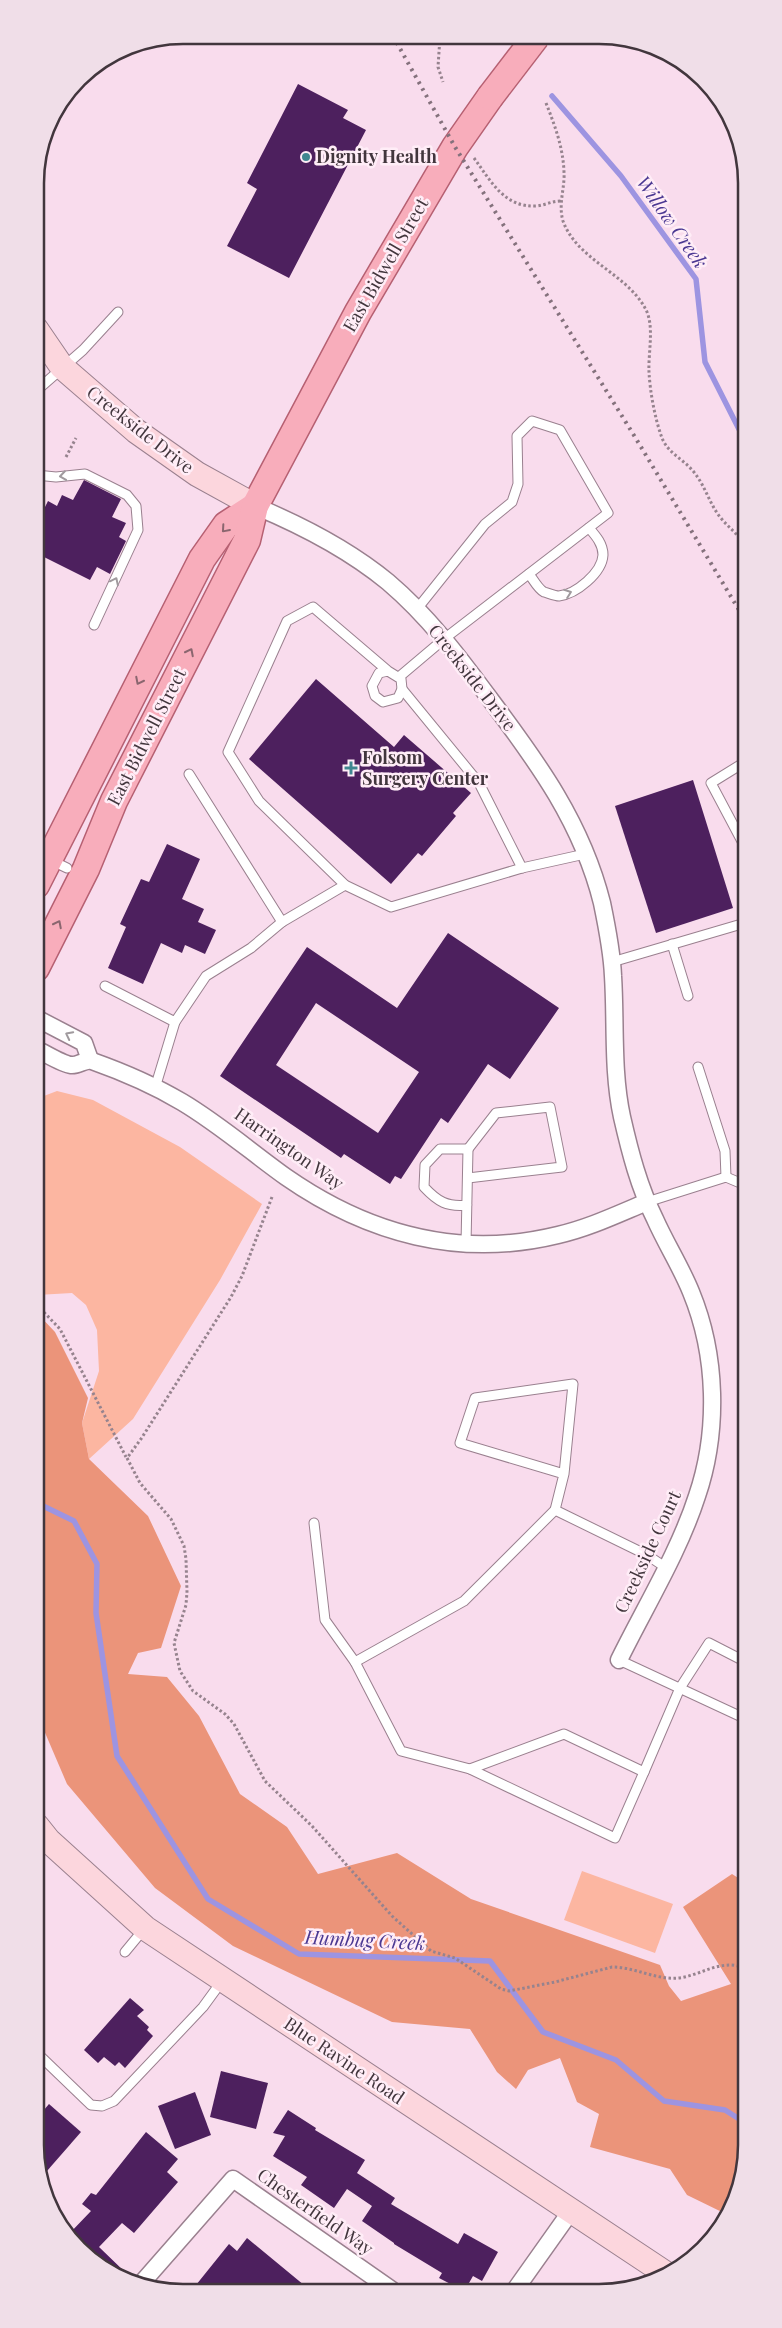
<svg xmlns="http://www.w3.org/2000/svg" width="782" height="2328" font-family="'Playfair Display',serif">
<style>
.green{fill:#fcb6a1}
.forest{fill:#eb947a}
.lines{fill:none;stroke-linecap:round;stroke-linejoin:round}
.stream{stroke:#9d94e1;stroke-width:5.5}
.building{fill:#4d205e;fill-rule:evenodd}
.lane-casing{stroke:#9a808f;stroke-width:11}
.street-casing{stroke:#9a808f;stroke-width:19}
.secondary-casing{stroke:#9a808f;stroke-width:26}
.primary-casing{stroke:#b66072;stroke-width:29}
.path{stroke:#96838e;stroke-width:3;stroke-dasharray:2.5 2.5;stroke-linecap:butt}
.lane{stroke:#fff;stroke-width:9}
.street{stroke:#fff;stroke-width:16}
.secondary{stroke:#fcd6dd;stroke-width:24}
.primary{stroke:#f8adbb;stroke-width:26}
.rail{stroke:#84717c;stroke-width:4;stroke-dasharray:2.5 5;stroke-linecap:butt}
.primary-bridge-casing{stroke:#b66072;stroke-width:29;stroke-linecap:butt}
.primary-bridge{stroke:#f8adbb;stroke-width:26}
.oneway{stroke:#a09a9e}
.oneway2{stroke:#8b666f}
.poi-dot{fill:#408790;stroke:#ffedf7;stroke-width:2}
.labels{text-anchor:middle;stroke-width:5;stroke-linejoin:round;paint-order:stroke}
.poi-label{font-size:18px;font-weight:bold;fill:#42363d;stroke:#ffedf7;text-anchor:start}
.street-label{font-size:18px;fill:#42363d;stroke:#ffedf7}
.water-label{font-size:19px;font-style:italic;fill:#4b3892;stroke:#ffedf7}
.rim{fill:none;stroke:#42363d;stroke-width:2.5}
</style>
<rect width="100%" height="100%" fill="#f9dced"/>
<g class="green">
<path d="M57,1091L93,1100L180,1147L262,1204L220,1280L133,1419L89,1459L82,1423L99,1371L97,1330L86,1305L72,1293L37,1295L36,1099Z"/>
<path d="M582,1871L673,1904L655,1953L564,1920Z"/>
</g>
<path class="forest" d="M37,1313L55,1332L88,1398L82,1423L89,1459L148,1516L181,1586L161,1648L138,1653L128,1674L167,1677L199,1716L240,1794L287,1827L318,1874L397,1853L471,1899L660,1965L669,1986L681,2001L731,1984L683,1907L732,1874L746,1883L747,2155L736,2202L728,2215L687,2195L670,2169L590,2147L599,2114L577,2102L560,2058L528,2070L516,2089L497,2072L470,2029L392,2022L233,1946L155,1888L67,1784L37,1714Z"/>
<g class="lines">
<g class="stream">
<path d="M552,96L621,176L696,279L705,362L745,441"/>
<path d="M37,1503L74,1521L97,1564L96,1613L117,1756L208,1899L299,1954L490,1961L543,2032L616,2060L664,2101L725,2110L747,2124"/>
</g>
</g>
<g class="building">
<path d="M298,84L348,110L343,118L366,130L289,278L227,246L257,189L247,183Z"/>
<path d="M84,480L121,499L112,517L126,523L119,537L126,541L110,574L97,567L90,580L36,553V525L48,501L57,506L62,495L73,500Z"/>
<path d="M316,679L394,747L404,735L471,793L453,813L456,816L422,856L418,853L391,884L249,759Z"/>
<path d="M693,780L733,908L656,933L615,806Z"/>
<path d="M167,844L200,859L182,899L204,909L198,922L216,930L205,954L185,945L182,953L161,943L143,984L108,968L126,927L120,924L141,879L149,882Z"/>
<path d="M448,933L559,1008L510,1079L488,1064L448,1123L441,1118L401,1179L395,1176L390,1184L344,1154L341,1158L220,1076L307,947L397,1008ZM316,1003L419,1072L378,1133L276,1065Z"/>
<path d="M130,1998L144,2010L137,2016L149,2027L147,2030L153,2036L125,2068L119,2062L115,2066L104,2057L98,2063L84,2050Z"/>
<path d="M221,2071L268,2083L256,2129L210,2117Z"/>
<path d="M195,2092L211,2135L175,2149L158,2106Z"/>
<path d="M49,2104L81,2132L40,2179L38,2117Z"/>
<path d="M288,2110L316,2128L315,2130L365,2160L357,2173L395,2198L391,2204L458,2244L464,2233L498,2252L482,2281L473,2276L465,2290H462L439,2278L442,2273L394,2244V2243L362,2221L372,2206L347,2189L334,2208L301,2185L307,2177L273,2156L285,2136L273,2133Z"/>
<path d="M146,2132L178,2159L167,2172L178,2182L134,2233L122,2223L99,2247L127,2274L122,2279L78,2250L68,2235L91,2211L82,2204L91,2193L96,2195Z"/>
<path d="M247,2238L310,2290H192L229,2244L237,2251Z"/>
</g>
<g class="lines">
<defs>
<g id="lane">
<path d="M36,391L83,350L118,312"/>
<path d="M36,475L56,477L85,474L127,495L136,506L138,530L94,625"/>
<path d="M529,574C533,579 538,589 544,592C548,593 555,596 559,596C576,594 602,573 603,555C603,544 596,536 589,528"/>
<path d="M388,671L379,673L372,686L375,696L383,702L398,698L402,689L401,679L388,671L313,607L287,621L228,752L259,801L345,885L391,907L522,868L585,854"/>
<path d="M399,677L444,639L608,513L560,430L532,421L517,436L518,484L512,502L485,524L417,609"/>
<path d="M402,689L479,783L522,868"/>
<path d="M745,762L711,783L745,847"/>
<path d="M189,774L282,922L345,885"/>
<path d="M36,853L67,868"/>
<path d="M672,944L688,996"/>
<path d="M612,962L745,923"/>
<path d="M105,986L175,1022L206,976L251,948L282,922"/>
<path d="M698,1067L725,1151L726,1177"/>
<path d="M155,1088L175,1022"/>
<path d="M468,1178L562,1167L550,1107L496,1113L468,1149"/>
<path d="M647,1202L726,1177L745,1185"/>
<path d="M466,1244L468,1149H440L425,1165L424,1187C438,1202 447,1207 467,1205"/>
<path d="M564,1474L460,1443L475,1398L573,1384L564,1474L555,1510L647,1555L665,1567"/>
<path d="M314,1523L325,1620L355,1662L401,1751L470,1769"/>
<path d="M619,1660L746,1719"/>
<path d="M355,1662L464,1601L555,1510"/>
<path d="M564,1734L644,1772L615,1838L470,1769Z"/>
<path d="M644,1772L680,1688L709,1643L746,1662"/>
<path d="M125,1952L144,1929"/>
<path d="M38,2054L91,2105L102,2106L114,2101L203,2007L222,1981"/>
</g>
<g id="street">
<path d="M255,506C303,526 348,549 388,582C428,616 459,657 490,699C538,763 582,823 602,903C607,927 612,952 613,976C616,1023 612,1071 622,1117C630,1152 639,1187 655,1219C666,1244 681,1267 691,1292C717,1355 719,1431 697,1496C679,1552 645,1607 619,1660"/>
<path d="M36,1018L84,1043L90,1060"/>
<path d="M36,1049C45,1053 62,1064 71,1065C78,1066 85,1059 92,1061C123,1072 155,1086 182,1102C219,1124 251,1152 286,1177C368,1234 460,1259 558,1235C589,1228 618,1214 647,1202"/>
<path d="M140,2285L233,2179L392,2290"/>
<path d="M515,2290L571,2211"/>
</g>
<g id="secondary">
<path d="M36,329L62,367L136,431L197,474L255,506"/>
<path d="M37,1826L49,1841L145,1928L668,2275"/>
</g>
<g id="primary">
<path d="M36,885L202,559L226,525L255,506"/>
<path d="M36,968L86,869L114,801L247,540L255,506L358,312L455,147L490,97"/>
</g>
</defs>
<use href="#lane" class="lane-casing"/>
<use href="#street" class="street-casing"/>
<use href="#secondary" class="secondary-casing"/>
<use href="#primary" class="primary-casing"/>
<g class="path">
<path d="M440,37L438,67L443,82"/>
<path d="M467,37L468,38"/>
<path d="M546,103C555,126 563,147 564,172C565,188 558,204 563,221C577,260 626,273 645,308C655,325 648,352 649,372C650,392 655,419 662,438C668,453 683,459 693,471C705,485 709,503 720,517C728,527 738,534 745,545"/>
<path d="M474,158C491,181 504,208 537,206C545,205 552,201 561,201"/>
<path d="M66,457L76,438"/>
<path d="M272,1197L242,1276L231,1297L141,1439L127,1458L140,1483L171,1519L184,1546L186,1559L187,1592L186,1605L174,1643L180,1671L193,1691L225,1714L234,1724L265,1781L312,1826L392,1916L431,1951L455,1958L501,1989L509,1991L555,1982L612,1967C635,1967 655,1980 678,1978C701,1976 722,1957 746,1969"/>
<path d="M37,1305L60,1329L126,1457"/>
</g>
<use href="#lane" class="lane"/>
<use href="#street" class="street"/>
<use href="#secondary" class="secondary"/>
<use href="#primary" class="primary"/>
<path class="rail" d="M393,36L455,147L635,437L745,620"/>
<defs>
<path id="primary-bridge" d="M490,97L536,37"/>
</defs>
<use href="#primary-bridge" class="primary-bridge-casing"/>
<use href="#primary-bridge" class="primary-bridge"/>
</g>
<defs><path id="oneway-chevron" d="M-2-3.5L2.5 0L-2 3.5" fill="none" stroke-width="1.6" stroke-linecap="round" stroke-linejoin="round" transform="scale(1.25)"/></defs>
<g class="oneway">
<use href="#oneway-chevron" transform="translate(63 476) rotate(172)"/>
<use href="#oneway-chevron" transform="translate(115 581) rotate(-64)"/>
<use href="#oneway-chevron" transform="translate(568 593) rotate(-20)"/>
<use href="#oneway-chevron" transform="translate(69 1035) rotate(-153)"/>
</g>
<g class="oneway2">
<use href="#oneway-chevron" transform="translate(225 529) rotate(131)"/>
<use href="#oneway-chevron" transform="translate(190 652) rotate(-63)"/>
<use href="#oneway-chevron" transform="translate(139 681) rotate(117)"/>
<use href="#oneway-chevron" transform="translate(58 924) rotate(-63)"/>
</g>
<g class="poi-dot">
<circle cx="306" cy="157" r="5"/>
<path d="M348.5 760.5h5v5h5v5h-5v5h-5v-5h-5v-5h5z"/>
</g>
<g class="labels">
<g class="poi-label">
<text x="316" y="163">Dignity Health</text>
<text x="362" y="764">Folsom<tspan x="362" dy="21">Surgery Center</tspan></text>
</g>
<g class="street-label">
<text transform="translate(386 265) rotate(-60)" y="6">East Bidwell Street</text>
<text transform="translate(140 430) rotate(38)" y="6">Creekside Drive</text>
<text transform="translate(472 678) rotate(52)" y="6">Creekside Drive</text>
<text transform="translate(147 737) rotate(-63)" y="6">East Bidwell Street</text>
<text transform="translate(289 1149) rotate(35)" y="6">Harrington Way</text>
<text transform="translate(648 1552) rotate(-65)" y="6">Creekside Court</text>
<text transform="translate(344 2061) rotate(34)" y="6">Blue Ravine Road</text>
<text transform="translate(315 2212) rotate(35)" y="6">Chesterfield Way</text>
</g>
<g class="water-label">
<text transform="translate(672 222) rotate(55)" y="7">Willow Creek</text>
<text transform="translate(365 1940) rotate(3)" y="7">Humbug Creek</text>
</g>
</g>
<path d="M0 0H782V2328H0ZM183 44H599A139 139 0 0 1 738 183V2145A139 139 0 0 1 599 2284H183A139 139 0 0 1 44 2145V183A139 139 0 0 1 183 44Z" fill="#f0dee8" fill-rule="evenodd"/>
<path class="rim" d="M183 44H599A139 139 0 0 1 738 183V2145A139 139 0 0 1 599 2284H183A139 139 0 0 1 44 2145V183A139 139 0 0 1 183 44Z"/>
</svg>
